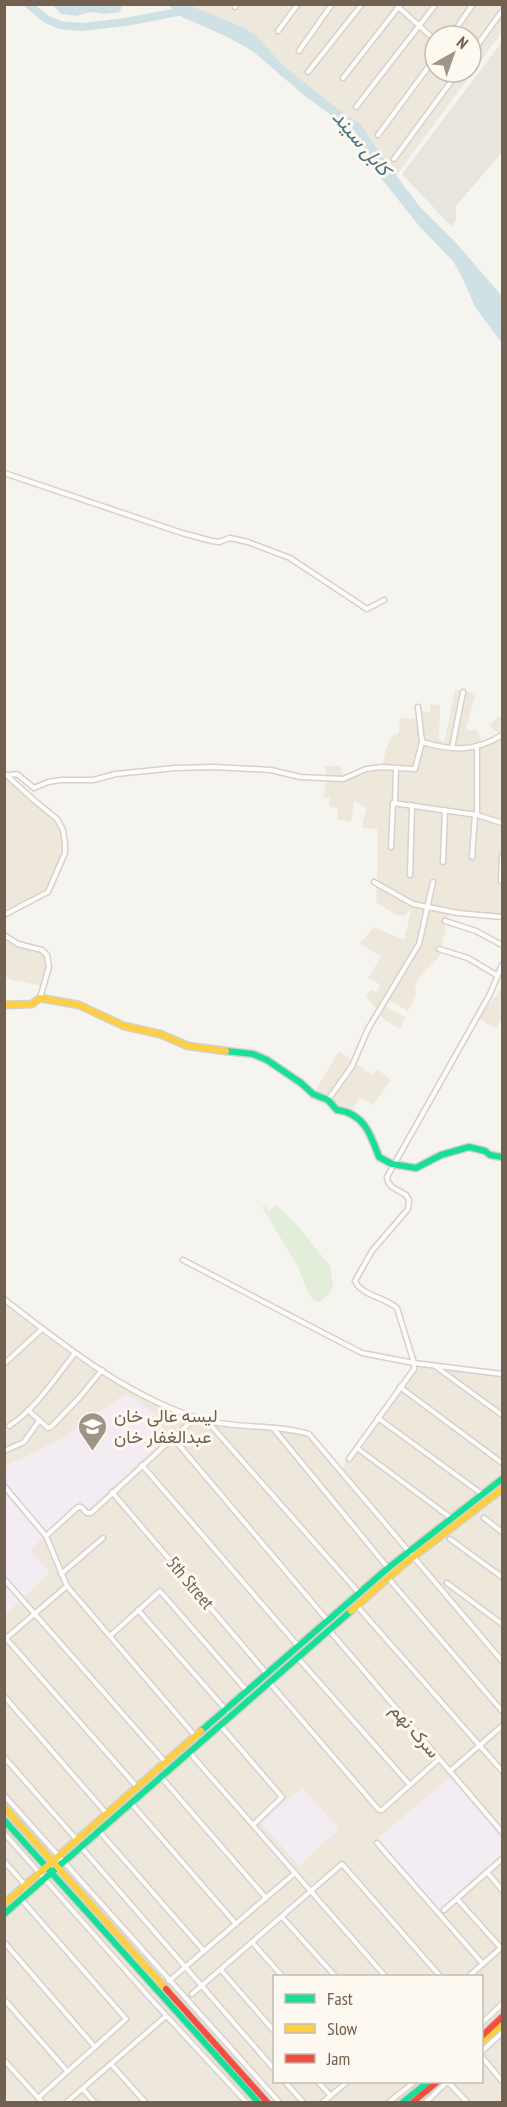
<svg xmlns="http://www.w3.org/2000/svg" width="507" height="2107" font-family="'PT Sans Narrow',Vazirmatn,sans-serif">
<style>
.residential{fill:#eee8dc;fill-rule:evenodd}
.industrial{fill:#e8e5de}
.education{fill:#f4ecf3}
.green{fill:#e2edda}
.water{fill:#d0e1e6}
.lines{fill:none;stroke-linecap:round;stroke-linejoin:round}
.river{stroke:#d0e1e6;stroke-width:8}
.street-casing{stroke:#d6d1cc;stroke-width:7}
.fast-casing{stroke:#d4d0c9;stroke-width:9}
.slow-casing{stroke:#d4d0c9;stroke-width:9}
.jam-casing{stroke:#d4d0c9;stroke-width:9}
.street{stroke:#fefdfc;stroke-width:4}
.fast{stroke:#16e098;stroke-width:6}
.slow{stroke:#ffcf43;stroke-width:6}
.jam{stroke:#f24e42;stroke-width:6}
.labels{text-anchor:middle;stroke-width:6;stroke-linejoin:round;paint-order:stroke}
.poi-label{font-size:18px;fill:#726050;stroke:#fdf9f0;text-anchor:start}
.street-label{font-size:18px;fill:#726050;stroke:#fdf9f0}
.water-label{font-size:20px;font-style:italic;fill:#4c7483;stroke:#fdf9f0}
</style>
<rect width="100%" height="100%" fill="#f6f4ee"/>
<g class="residential">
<path d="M189,5H502V32L396,176L363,126L347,116L285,67L254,35L243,27ZM435,36H471V72H435Z"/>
<path d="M455,690L476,693L466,728L470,731L476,729L482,741L500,734L489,726L499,716L502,718V917L449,913L439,957L418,979L415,988L416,995L408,1011L389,1000L386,1007L405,1017L400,1029L385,1020L366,997L370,990L376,992L381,985L368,978L381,957L360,943L374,927L404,940L412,907L405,916L396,915L376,902L378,852L377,829L363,828V821L367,809L354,800L351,822L337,819L338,809L329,806L330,798L323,797L327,779L325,766H341L343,779L358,771L382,767L386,749L392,736L399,733L400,718L418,719L421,717V711L430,712V704L440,705L439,739L444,743Z"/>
<path d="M4,773L57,819L63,830L65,853L48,892L4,915Z"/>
<path d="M4,935L18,944L42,950L47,955L49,967L43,986L11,980L5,976Z"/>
<path d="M502,988V1019L496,1028L478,1018Z"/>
<path d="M339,1051L372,1075L377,1069L391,1080L373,1105L361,1097L350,1111L341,1110L328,1100L313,1094Z"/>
<path d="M4,1299L102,1370L159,1403L207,1420L306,1433L341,1469L414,1369V1363L502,1374V2102H5ZM274,1976H482V2082H274Z"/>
</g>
<path class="industrial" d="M502,42V152L456,206V221L451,226L402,174Z"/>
<g class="education">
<path d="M126,1393L157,1415L167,1437L88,1509L80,1500L48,1534L5,1481V1466L63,1438Z"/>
<path d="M4,1492L43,1538L30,1550L50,1573L5,1615Z"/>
<path d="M450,1777L502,1839V1854L439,1910L378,1838Z"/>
<path d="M302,1787L339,1829L299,1866L261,1823Z"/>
</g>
<path class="green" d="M276,1205L296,1224L330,1266L333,1287L328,1295L319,1302L314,1300L308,1293L298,1267L262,1207L265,1206L269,1211Z"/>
<g class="water">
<path d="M122,5L120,12L105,14L90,12L76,16L61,14L53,5Z"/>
<path d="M168,5H189L243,27L255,35L285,67L347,116L361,124L389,166L420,207L457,244L502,296V343L475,307L464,281L453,261L419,226L370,164L346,126L305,96L251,50L223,35L182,17Z"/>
</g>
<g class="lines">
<path class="river" d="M28,4L46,19L60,25L81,27L126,22L183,11"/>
<defs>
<g id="street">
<path d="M395,4L435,40"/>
<path d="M235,7L236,4"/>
<path d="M278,31L298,4"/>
<path d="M451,36L473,4"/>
<path d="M299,51L332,4"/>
<path d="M471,54L502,11"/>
<path d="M308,72L362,4"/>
<path d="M343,78L401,4"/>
<path d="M356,107L436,4"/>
<path d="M378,135L435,58"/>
<path d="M394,159L458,72"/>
<path d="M4,473L182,533L212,541L219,542L230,538L248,542L290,558L367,609L384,600"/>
<path d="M418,707L422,742"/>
<path d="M452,748L463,692"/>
<path d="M477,748V815"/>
<path d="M4,773L35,801L57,819L63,830L65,843V853L48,892L4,915"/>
<path d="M9,775L17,774L34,788L48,782L61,780H93L116,774L175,768L214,767L271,770L300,777L343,779L366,769L382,767L415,769L422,742C452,751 475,752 502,735"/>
<path d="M395,803L396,768"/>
<path d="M391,847L393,803L477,815L502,823"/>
<path d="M472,857L475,815"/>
<path d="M443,862L445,810"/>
<path d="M410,875L412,805"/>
<path d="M501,881L502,856"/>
<path d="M374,882L413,904L458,913L502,917"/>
<path d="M445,921L476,931L502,945"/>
<path d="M4,935L18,944L42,950L47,955L49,967L40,998"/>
<path d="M439,949L468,958L498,976"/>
<path d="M328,1100L352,1066L368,1029L419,944L433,882"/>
<path d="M183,1260L362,1353L414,1363L502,1374"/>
<path d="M4,1299C63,1345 132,1400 204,1420C238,1429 276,1424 309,1434L502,1661"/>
<path d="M4,1364L42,1329"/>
<path d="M435,1366L502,1415"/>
<path d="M400,1387L502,1463"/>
<path d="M28,1410L48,1428L51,1427L79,1398L102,1370"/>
<path d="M196,1417L91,1513H87L81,1507H78L46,1536L67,1586L196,1737"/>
<path d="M378,1418L482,1494"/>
<path d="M207,1421L359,1593"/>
<path d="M9,1426C36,1409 55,1378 75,1353"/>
<path d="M273,1428L388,1568"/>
<path d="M173,1438L328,1621"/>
<path d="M357,1448L451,1518"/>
<path d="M4,1451L24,1442L39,1421"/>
<path d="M349,1459L414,1369V1363L397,1308C385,1297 362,1296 355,1281L372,1251L408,1209L409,1200L406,1195L392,1187L388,1182L387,1177L490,994L502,965"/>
<path d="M142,1465L299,1647"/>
<path d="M4,1486L46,1536"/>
<path d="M112,1492L267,1674"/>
<path d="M484,1518L502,1532"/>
<path d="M450,1539L502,1577"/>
<path d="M61,1574L103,1538"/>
<path d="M388,1578L502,1711"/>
<path d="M4,1579L166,1763"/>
<path d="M447,1583L502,1624"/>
<path d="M357,1606L502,1771"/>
<path d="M138,1610L227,1711"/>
<path d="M329,1630L502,1832"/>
<path d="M4,1636L137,1787"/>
<path d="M110,1636L160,1591L247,1691"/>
<path d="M4,1640L67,1586"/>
<path d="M297,1657L410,1785"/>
<path d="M269,1682L379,1810H382L439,1759"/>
<path d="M4,1696L107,1814"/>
<path d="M220,1725L282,1797L253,1825"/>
<path d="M189,1752L385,1976"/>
<path d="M4,1757L77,1840"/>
<path d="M450,1771L502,1726"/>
<path d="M161,1777L266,1898"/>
<path d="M4,1795L279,2102"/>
<path d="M131,1803L236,1924"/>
<path d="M99,1831L204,1951"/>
<path d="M4,1833L150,1998L246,2102"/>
<path d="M377,1843L483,1964"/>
<path d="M81,1847L274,2069"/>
<path d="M4,1861L26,1886"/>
<path d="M487,1872L502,1890"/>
<path d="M21,1899L126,2019L38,2098"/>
<path d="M457,1899L501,1948"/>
<path d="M444,1910L502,1859"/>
<path d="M282,1917L335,1976"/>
<path d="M4,1942L95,2047"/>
<path d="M252,1942L282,1976"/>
<path d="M221,1970L274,2031"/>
<path d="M469,1976L502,1947"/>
<path d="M169,1981L295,1873"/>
<path d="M192,1994L342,1864L440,1976"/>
<path d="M4,1999L67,2071"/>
<path d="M482,2023L502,2004"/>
<path d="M482,2051L502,2033"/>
<path d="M482,2057L502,2081"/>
<path d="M4,2060L42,2102"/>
<path d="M111,2064L145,2102"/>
<path d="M285,2082L303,2102"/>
<path d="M318,2082L331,2096"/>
<path d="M448,2082L467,2102"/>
<path d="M83,2089L94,2102"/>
<path d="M67,2102L166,2016"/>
<path d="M323,2102L347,2082"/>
<path d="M389,2102L414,2082"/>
<path d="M426,2102L447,2082"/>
</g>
<g id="fast">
<path d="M226,1051L253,1054L267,1060L301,1083L313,1094L328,1100L337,1110C364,1113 371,1135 379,1157L392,1164L416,1168L441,1155L469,1147L485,1151L490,1155L502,1157"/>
<path d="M201,1731L388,1568L502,1479"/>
<path d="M4,1820L258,2102"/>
<path d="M4,1914L351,1611"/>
<path d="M403,2102L428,2082"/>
</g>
<g id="slow">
<path d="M4,1005L32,1004L40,998L79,1005L124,1026L160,1034L188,1046L226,1051"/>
<path d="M351,1611L404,1564L502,1489"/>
<path d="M4,1807L166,1989"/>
<path d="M4,1904L201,1731"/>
<path d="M482,2042L502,2024"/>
</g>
<g id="jam">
<path d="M166,1989L267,2102"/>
<path d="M482,2036L502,2017"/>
<path d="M413,2102L437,2082"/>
</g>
</defs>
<use href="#street" class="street-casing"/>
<use href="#fast" class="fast-casing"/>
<use href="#slow" class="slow-casing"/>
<use href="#jam" class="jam-casing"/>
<use href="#street" class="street"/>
<use href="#fast" class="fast"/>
<use href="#slow" class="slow"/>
<use href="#jam" class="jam"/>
</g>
<defs>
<symbol id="school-pin" viewBox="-11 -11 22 30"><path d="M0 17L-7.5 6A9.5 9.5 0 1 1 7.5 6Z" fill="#a09487" stroke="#fdf9f0"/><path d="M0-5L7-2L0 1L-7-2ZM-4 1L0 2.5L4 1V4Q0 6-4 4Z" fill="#fff"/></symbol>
</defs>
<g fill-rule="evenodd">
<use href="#school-pin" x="76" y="1410" width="33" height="45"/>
</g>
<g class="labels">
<g class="poi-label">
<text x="114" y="1422">لیسه عالی خان<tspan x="114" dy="21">عبدالغفار خان</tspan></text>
</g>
<g class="street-label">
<text transform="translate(190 1583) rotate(50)" y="6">5th Street</text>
<text transform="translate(415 1731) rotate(49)" y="6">سرک نهم</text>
</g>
<g class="water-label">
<text transform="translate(362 143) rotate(50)" y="7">کابل سيند</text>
</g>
</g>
<rect width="507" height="2107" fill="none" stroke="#726050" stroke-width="12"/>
<rect x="273" y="1975" width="210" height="108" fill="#fdf9f0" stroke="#c5bcb0" stroke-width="1.5"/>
<rect x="285" y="1994" width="30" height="9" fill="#16e098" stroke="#c5bcb0" stroke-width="1.5"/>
<text x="327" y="2005" font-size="18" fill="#726050">Fast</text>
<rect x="285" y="2024" width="30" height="9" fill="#ffcf43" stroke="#c5bcb0" stroke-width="1.5"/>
<text x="327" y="2035" font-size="18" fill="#726050">Slow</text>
<rect x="285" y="2054" width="30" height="9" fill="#f24e42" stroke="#c5bcb0" stroke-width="1.5"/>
<text x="327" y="2065" font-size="18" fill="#726050">Jam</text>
<g transform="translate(453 54) rotate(40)"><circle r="28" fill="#fdf9f0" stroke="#c5bcb0" stroke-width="1.5"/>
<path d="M0-4.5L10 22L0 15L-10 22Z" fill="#a09487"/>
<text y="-9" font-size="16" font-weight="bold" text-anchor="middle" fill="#726050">N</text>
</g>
</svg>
